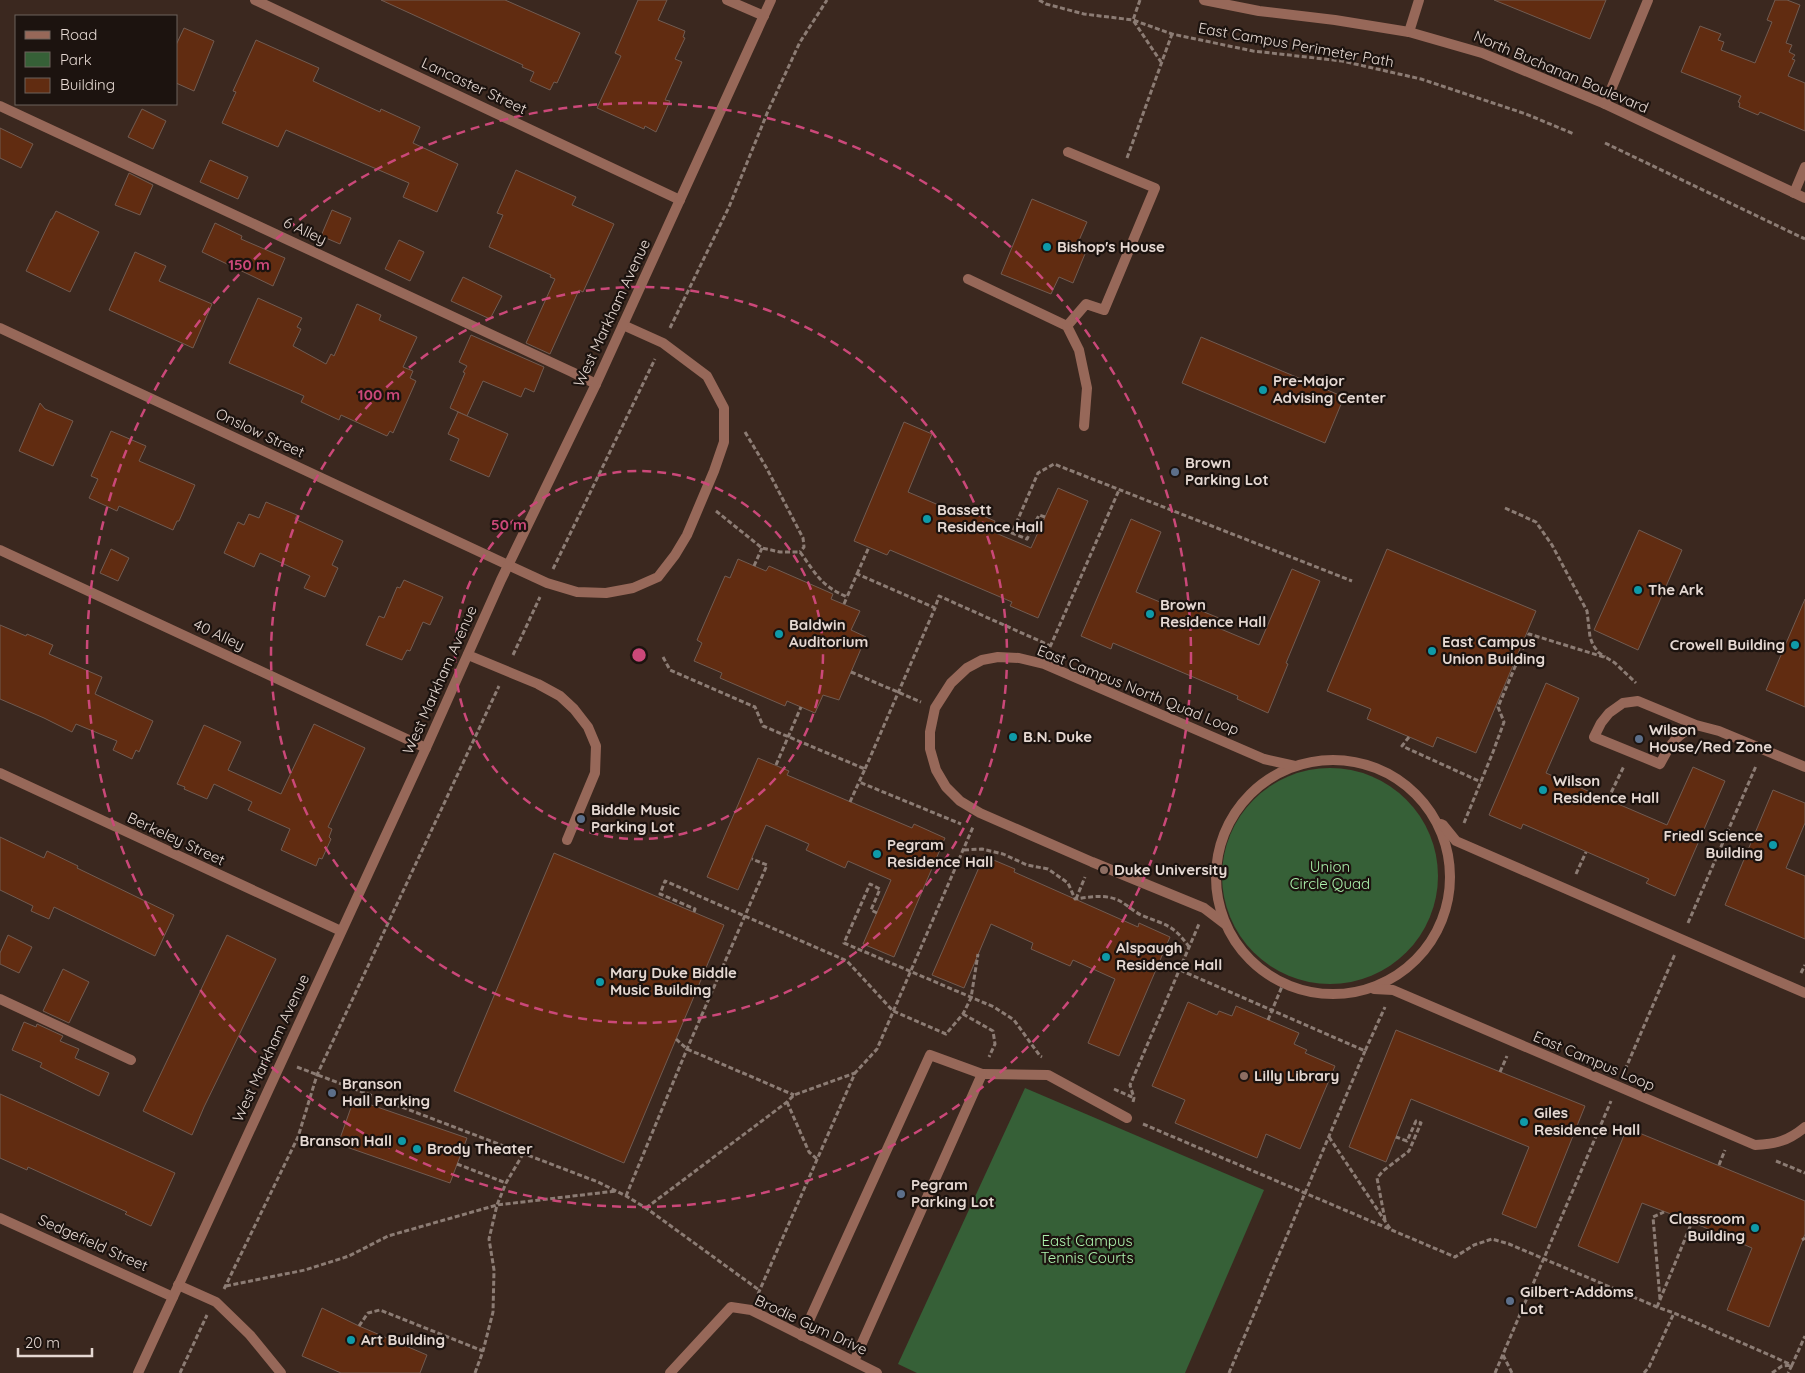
<svg xmlns="http://www.w3.org/2000/svg" width="1805" height="1373" font-family="Quicksand,sans-serif">
<style>
.green{fill:#366037}
.building{fill:#612c11;stroke:#715b51}
.lines{fill:none;stroke-linecap:round;stroke-linejoin:round}
.path{stroke:#8c7c74;stroke-width:3;stroke-dasharray:5 2.5;stroke-linecap:butt}
.service{stroke:#976859;stroke-width:10}
.pedestrian{stroke:#976859;stroke-width:10}
.minor{stroke:#976859;stroke-width:10}
.tertiary{stroke:#976859;stroke-width:10}
.ring{fill:none;stroke:#cb4879;stroke-width:2.5;stroke-dasharray:9 6}
.culture-dot{fill:#0f9aa8;stroke:#1c130f;stroke-width:2}
.service-dot{fill:#5c6f8a;stroke:#1c130f;stroke-width:2}
.education-dot{fill:#8d6e63;stroke:#1c130f;stroke-width:2}
.labels{text-anchor:middle;stroke-width:4.5;stroke-linejoin:round;paint-order:stroke}
.street-label{font-size:15px;fill:#e5d8d2;stroke:#1c130f}
.poi-label{font-size:15px;font-weight:bold;fill:#e5d8d2;stroke:#1c130f;text-anchor:start}
.park-label{font-size:15px;fill:#adf2ad;stroke:#1c130f}
.centre{fill:#cb4879;stroke:#1c130f;stroke-width:2.5}
.ring-label{font-size:15px;text-anchor:middle;font-weight:bold;fill:#cb4879;stroke:#1c130f;stroke-width:4.5;stroke-linejoin:round;paint-order:stroke}
</style>
<rect width="100%" height="100%" fill="#3b281f"/>
<g class="green">
<circle cx="1330" cy="876" r="108"/>
<path d="M1025,1088L1264,1190L1185,1373H917L898,1364Z"/>
</g>
<g class="building">
<path d="M381,0H505L580,33L557,83L554,82L550,90L530,81L534,72L522,67L523,65Z"/>
<path d="M638,0H667L658,20L685,31L683,37L685,38L675,59L682,62L665,100L670,101L656,132L645,126L644,129L597,108L621,56L615,53Z"/>
<path d="M1494,0H1606L1590,39Z"/>
<path d="M1775,0H1787L1800,5L1786,43L1792,45L1789,52L1795,55L1792,59L1795,60L1788,76L1805,83V131L1760,112L1758,115L1739,107L1740,103L1738,102L1741,96L1681,72L1700,26L1721,34L1718,40L1724,42L1721,50L1755,63L1772,22L1767,20Z"/>
<path d="M184,28L214,41L194,91L176,83V45Z"/>
<path d="M256,40L319,68L313,81L380,112L381,109L420,127L413,143L458,164L437,212L403,197L409,183L286,130L278,147L222,123L236,92L233,91Z"/>
<path d="M142,109L166,121L153,149L128,137Z"/>
<path d="M0,128L33,144L21,168L0,158Z"/>
<path d="M210,160L248,177L238,199L200,182Z"/>
<path d="M516,170L576,197L572,205L614,224L583,292L579,290L550,354L526,343L555,279L550,277L551,275L489,247L503,215L497,213Z"/>
<path d="M129,173L153,185L140,215L115,205Z"/>
<path d="M1032,199L1087,222L1077,245L1087,249L1073,283L1059,277L1051,294L1001,274Z"/>
<path d="M332,210L351,218L340,244L321,236Z"/>
<path d="M56,211L99,232L70,292L26,271L51,219H52Z"/>
<path d="M215,223L242,236L241,239L285,258L273,286L202,252Z"/>
<path d="M399,240L424,252L410,281L385,269Z"/>
<path d="M135,252L166,266L159,281L212,304L193,348L109,310Z"/>
<path d="M463,277L502,296L490,319L451,301Z"/>
<path d="M258,298L302,318L297,327L301,329L293,346L326,364L331,354L334,356L357,304L381,315L379,320L417,337L403,367L413,371L410,378L416,381L393,433L390,431L387,436L341,415L339,420L301,402L304,396L229,363Z"/>
<path d="M471,335L544,367L534,392L525,388L521,397L483,381L467,416L450,408L465,373L463,372L467,366L459,362Z"/>
<path d="M1201,337L1344,397L1325,443L1182,383Z"/>
<path d="M40,403L45,409L73,421L53,466L19,451Z"/>
<path d="M458,412L508,434L489,477L450,460L459,439L448,434Z"/>
<path d="M904,422L932,434L908,492L955,512L958,505L995,521L991,531L1031,548L1058,488L1088,501L1038,618L1010,606L1012,602L890,550L887,555L854,541Z"/>
<path d="M111,431L146,446L139,461L195,485L179,521H177L173,530L119,506L117,511L89,498L98,479L91,476Z"/>
<path d="M266,502L297,515L295,519L343,541L332,565L338,568L325,597L304,588L310,576L260,553L254,567L224,553L238,522L244,525L249,514L259,518Z"/>
<path d="M1131,519L1161,532L1136,592L1179,610L1182,603L1219,618L1216,627L1259,645L1292,569L1320,581L1286,663L1288,664L1268,713L1237,699L1238,696L1113,643L1111,649L1081,636Z"/>
<path d="M1639,530L1682,550L1638,650L1594,630Z"/>
<path d="M111,549L129,558L118,581L100,573Z"/>
<path d="M1387,549L1536,611L1476,753L1437,737L1433,747L1367,719L1371,709L1327,691Z"/>
<path d="M738,559L766,571L769,566L833,594L831,599L860,611L851,630L866,637L839,700L823,695L815,713L787,701L785,706L720,678L722,673L694,661L702,643L697,640L725,576L730,578Z"/>
<path d="M404,580L443,597L430,625L423,622L410,651L407,650L402,660L366,645L379,616L384,618L397,587L400,588Z"/>
<path d="M1805,599V707L1766,690Z"/>
<path d="M0,625L26,636L27,634L53,645L49,654L102,677L95,694L153,721L139,752L136,750L132,759L113,750L117,741L76,724L72,732L44,718L0,699Z"/>
<path d="M1546,683L1579,698L1546,773L1667,825L1693,767L1725,781L1675,896L1646,883L1649,879L1523,824L1521,829L1489,815Z"/>
<path d="M314,724L365,748L328,827L332,829L329,837L331,839L322,859L319,858L316,866L281,850L290,829L248,810L252,802L214,784L207,799L184,789L185,787L177,784L204,725L241,742L228,770L281,794Z"/>
<path d="M758,758L789,771L787,775L912,828L914,824L945,838L894,957L863,944L891,880L848,861L845,868L806,850L809,844L766,825L738,890L707,877Z"/>
<path d="M1773,790L1805,803V823L1786,868L1805,876V939L1725,905Z"/>
<path d="M0,837L44,858L47,851L78,866L77,868L174,915L155,956L54,907L49,919L31,911L33,906L0,890Z"/>
<path d="M554,853L724,925L624,1163L454,1091Z"/>
<path d="M984,856L1015,869L1014,872L1138,927L1139,923L1170,937L1119,1056L1088,1043L1115,979L1073,960L1070,966L1031,949L1033,943L991,924L964,988L932,975Z"/>
<path d="M8,935L32,947L19,973L0,964V953Z"/>
<path d="M227,935L276,959L204,1107L192,1135L143,1111Z"/>
<path d="M63,969L89,982L69,1023L43,1011Z"/>
<path d="M1188,1002L1217,1015L1219,1011L1232,1016L1236,1006L1299,1033L1294,1044L1307,1050L1305,1053L1335,1066L1300,1149L1266,1134L1257,1158L1175,1123L1185,1100L1152,1086Z"/>
<path d="M24,1022L36,1027L37,1024L63,1036L60,1041L79,1049L75,1058L109,1073L99,1096L40,1067L42,1063L12,1050Z"/>
<path d="M1396,1030L1585,1106L1536,1228L1502,1214L1529,1147L1411,1099L1386,1162L1349,1147Z"/>
<path d="M0,1094L175,1173L151,1226L125,1214L127,1212L28,1167L27,1170L0,1158Z"/>
<path d="M354,1099L467,1138L450,1183L338,1144Z"/>
<path d="M1627,1128L1805,1201V1234L1769,1327L1727,1310L1752,1248L1692,1222L1642,1203L1618,1263L1578,1246Z"/>
<path d="M322,1308L359,1326L427,1355L420,1373H341L302,1356Z"/>
</g>
<g class="lines">
<g class="path">
<path d="M1039,0L1046,4L1084,14L1133,20L1172,34L1253,51L1342,61L1421,79L1526,114L1574,134"/>
<path d="M1140,0L1133,20L1161,62"/>
<path d="M1605,143L1805,239"/>
<path d="M1127,158L1172,34"/>
<path d="M670,328L729,207L768,111L800,42L827,0"/>
<path d="M745,432L766,467L803,538L804,547L800,552"/>
<path d="M1505,508L1536,522L1552,545L1587,611L1590,637L1593,645L1598,652L1605,657"/>
<path d="M716,511L762,548L780,552H800C817,575 820,585 847,597L857,574L935,608L939,596L1051,646"/>
<path d="M1045,517L1039,515L1027,539L1012,533L1038,473L1054,464L1352,581"/>
<path d="M754,566L762,548"/>
<path d="M553,569L655,359"/>
<path d="M857,574L869,547"/>
<path d="M844,604L847,597"/>
<path d="M1050,647L1119,490"/>
<path d="M513,655L540,597"/>
<path d="M663,657L670,670L755,707L763,726L865,769L859,782L961,824"/>
<path d="M851,672L921,702"/>
<path d="M1409,737L1402,746L1481,782"/>
<path d="M776,765L801,707"/>
<path d="M865,769L935,608"/>
<path d="M1608,799L1624,766"/>
<path d="M850,802L859,782"/>
<path d="M1464,823L1493,752L1504,722L1498,707L1529,634L1607,658L1615,663L1636,683"/>
<path d="M964,850L982,849L1003,854L1027,865L1048,869L1068,883L1075,899C1089,897 1104,894 1118,900C1126,904 1133,911 1141,915C1165,925 1173,924 1189,947"/>
<path d="M1576,874L1586,852"/>
<path d="M1076,899L1085,877"/>
<path d="M694,912L695,909L660,894L665,881L847,961L893,1011L946,1034L963,1014L971,998L978,954"/>
<path d="M877,913L871,910L880,889L870,884L844,943L994,1007L1014,1020L1040,1056L1042,1057"/>
<path d="M1688,923L1756,766"/>
<path d="M1180,970L1365,1051L1385,1007"/>
<path d="M1801,973L1805,965"/>
<path d="M963,1014L993,1031L995,1044L989,1057"/>
<path d="M1268,1020L1283,984"/>
<path d="M676,1039L687,1049L794,1095"/>
<path d="M297,1067L598,1182L626,1196L646,1208L759,1290"/>
<path d="M1625,1070L1675,954"/>
<path d="M1500,1072L1507,1056"/>
<path d="M1114,1089L1134,1098"/>
<path d="M787,1102L809,1152L817,1159"/>
<path d="M1133,1102L1134,1098L1130,1085L1199,924"/>
<path d="M1143,1124L1455,1257L1474,1245L1492,1239L1509,1244L1657,1307L1674,1313L1792,1365L1805,1336"/>
<path d="M1329,1137L1391,1230"/>
<path d="M1776,1161L1805,1173"/>
<path d="M457,1164L506,1183"/>
<path d="M1719,1165L1725,1150"/>
<path d="M626,1196L687,1049L767,865L752,859"/>
<path d="M646,1208L787,1102L794,1095L855,1073"/>
<path d="M1385,1220L1377,1178L1383,1171L1409,1151L1421,1123L1416,1121L1407,1141L1396,1137"/>
<path d="M1802,1240L1805,1238"/>
<path d="M226,1286L305,1270L349,1256L388,1236L497,1205L616,1191"/>
<path d="M224,1289L298,1137L317,1075L499,686"/>
<path d="M758,1294L855,1073L877,1049L973,827"/>
<path d="M1660,1299L1653,1217L1664,1212"/>
<path d="M1657,1307L1692,1222"/>
<path d="M359,1326L368,1313L380,1310L483,1351"/>
<path d="M1503,1355L1512,1373"/>
<path d="M180,1373L207,1315"/>
<path d="M475,1373L483,1351L493,1312L494,1270L489,1239L497,1205L506,1183L523,1154"/>
<path d="M1229,1373L1365,1051"/>
<path d="M1495,1373L1611,1101"/>
<path d="M1644,1373L1649,1367L1674,1313"/>
<path d="M1772,1373L1782,1366L1792,1365L1788,1373"/>
</g>
<g class="service">
<path d="M727,0L764,16"/>
<path d="M1409,32L1419,0"/>
<path d="M0,106L572,372L596,384"/>
<path d="M1794,193L1805,167"/>
<path d="M968,279L1067,326L1079,350L1087,388L1084,426"/>
<path d="M1067,326L1086,304L1104,310L1155,188L1068,152"/>
<path d="M508,565L547,583L577,592L606,593L633,588L658,577L675,555L687,535L714,471L724,442V408L707,376L663,343L623,325"/>
<path d="M468,655L538,684L560,696L574,709L588,727L596,746L595,773L567,840"/>
<path d="M1696,725C1675,736 1671,743 1660,764L1594,737L1601,723L1609,713L1623,703L1638,701L1696,725L1719,731L1805,767"/>
<path d="M0,999L131,1060"/>
<path d="M982,1074L1048,1075L1127,1118"/>
<path d="M178,1285L216,1302L250,1335L281,1373"/>
<path d="M802,1336L930,1055L982,1074L854,1361"/>
<path d="M670,1373L731,1307L751,1310L877,1373"/>
</g>
<g class="pedestrian">
<circle cx="1333" cy="877" r="117"/>
<path d="M1441,824L1443,825L1456,841L1805,993"/>
<path d="M1225,924L1204,908L1092,862L980,813L960,801L946,787L936,770L930,749V732L935,708L951,683L967,668L982,660L998,657L1019,658L1044,664L1264,759L1295,766"/>
<path d="M1374,989L1393,990L1755,1145C1776,1144 1788,1141 1805,1127"/>
</g>
<g class="minor">
<path d="M255,0L680,200"/>
<path d="M1605,104L1648,0"/>
<path d="M0,328L508,565"/>
<path d="M0,550L426,748"/>
<path d="M0,773L341,931"/>
<path d="M0,1218L173,1297"/>
</g>
<g class="tertiary">
<path d="M1204,0L1259,11L1335,20L1409,32L1482,53L1605,104L1805,198"/>
<path d="M138,1373L426,748L501,580L596,384L771,0"/>
</g>
</g>
<g class="ring">
<circle cx="639" cy="655" r="184"/>
<circle cx="639" cy="655" r="368"/>
<circle cx="639" cy="655" r="552"/>
</g>
<g class="culture-dot">
<circle cx="1047" cy="247" r="5"/>
<circle cx="1263" cy="390" r="5"/>
<circle cx="927" cy="519" r="5"/>
<circle cx="1638" cy="590" r="5"/>
<circle cx="1150" cy="614" r="5"/>
<circle cx="779" cy="634" r="5"/>
<circle cx="1795" cy="645" r="5"/>
<circle cx="1432" cy="651" r="5"/>
<circle cx="1013" cy="737" r="5"/>
<circle cx="1543" cy="790" r="5"/>
<circle cx="1773" cy="845" r="5"/>
<circle cx="877" cy="854" r="5"/>
<circle cx="1106" cy="957" r="5"/>
<circle cx="600" cy="982" r="5"/>
<circle cx="1524" cy="1122" r="5"/>
<circle cx="402" cy="1141" r="5"/>
<circle cx="417" cy="1149" r="5"/>
<circle cx="1755" cy="1228" r="5"/>
<circle cx="351" cy="1340" r="5"/>
</g>
<g class="service-dot">
<circle cx="1175" cy="472" r="5"/>
<circle cx="1639" cy="739" r="5"/>
<circle cx="581" cy="819" r="5"/>
<circle cx="332" cy="1093" r="5"/>
<circle cx="901" cy="1194" r="5"/>
<circle cx="1510" cy="1301" r="5"/>
</g>
<g class="education-dot">
<circle cx="1104" cy="870" r="5"/>
<circle cx="1244" cy="1076" r="5"/>
</g>
<g class="labels">
<g class="street-label">
<text transform="translate(1296 45) rotate(10)" y="5">East Campus Perimeter Path</text>
<text transform="translate(1561 72) rotate(23)" y="5">North Buchanan Boulevard</text>
<text transform="translate(474 86) rotate(25)" y="5">Lancaster Street</text>
<text transform="translate(305 231) rotate(25)" y="5">6 Alley</text>
<text transform="translate(612 313) rotate(-65)" y="5">West Markham Avenue</text>
<text transform="translate(260 433) rotate(25)" y="5">Onslow Street</text>
<text transform="translate(219 635) rotate(25)" y="5">40 Alley</text>
<text transform="translate(440 680) rotate(-66)" y="5">West Markham Avenue</text>
<text transform="translate(1138 690) rotate(22)" y="5">East Campus North Quad Loop</text>
<text transform="translate(176 839) rotate(25)" y="5">Berkeley Street</text>
<text transform="translate(271 1048) rotate(-65)" y="5">West Markham Avenue</text>
<text transform="translate(1594 1061) rotate(23)" y="5">East Campus Loop</text>
<text transform="translate(93 1243) rotate(24)" y="5">Sedgefield Street</text>
<text transform="translate(811 1325) rotate(25)" y="5">Brodie Gym Drive</text>
</g>
<g class="poi-label">
<text x="1057" y="252">Bishop's House</text>
<text x="1273" y="386">Pre-Major<tspan x="1273" dy="17">Advising Center</tspan></text>
<text x="1185" y="468">Brown<tspan x="1185" dy="17">Parking Lot</tspan></text>
<text x="937" y="515">Bassett<tspan x="937" dy="17">Residence Hall</tspan></text>
<text x="1648" y="595">The Ark</text>
<text x="1160" y="610">Brown<tspan x="1160" dy="17">Residence Hall</tspan></text>
<text x="789" y="630">Baldwin<tspan x="789" dy="17">Auditorium</tspan></text>
<text x="1442" y="647">East Campus<tspan x="1442" dy="17">Union Building</tspan></text>
<text x="1785" y="650" text-anchor="end">Crowell Building</text>
<text x="1649" y="735">Wilson<tspan x="1649" dy="17">House/Red Zone</tspan></text>
<text x="1023" y="742">B.N. Duke</text>
<text x="1553" y="786">Wilson<tspan x="1553" dy="17">Residence Hall</tspan></text>
<text x="591" y="815">Biddle Music<tspan x="591" dy="17">Parking Lot</tspan></text>
<text x="1763" y="841" text-anchor="end">Friedl Science<tspan x="1763" dy="17">Building</tspan></text>
<text x="887" y="850">Pegram<tspan x="887" dy="17">Residence Hall</tspan></text>
<text x="1114" y="875">Duke University</text>
<text x="1116" y="953">Alspaugh<tspan x="1116" dy="17">Residence Hall</tspan></text>
<text x="610" y="978">Mary Duke Biddle<tspan x="610" dy="17">Music Building</tspan></text>
<text x="1254" y="1081">Lilly Library</text>
<text x="342" y="1089">Branson<tspan x="342" dy="17">Hall Parking</tspan></text>
<text x="1534" y="1118">Giles<tspan x="1534" dy="17">Residence Hall</tspan></text>
<text x="392" y="1146" text-anchor="end">Branson Hall</text>
<text x="427" y="1154">Brody Theater</text>
<text x="911" y="1190">Pegram<tspan x="911" dy="17">Parking Lot</tspan></text>
<text x="1745" y="1224" text-anchor="end">Classroom<tspan x="1745" dy="17">Building</tspan></text>
<text x="1520" y="1297">Gilbert-Addoms<tspan x="1520" dy="17">Lot</tspan></text>
<text x="361" y="1345">Art Building</text>
</g>
<g class="park-label">
<text x="1330" y="872">Union<tspan x="1330" dy="17">Circle Quad</tspan></text>
<text x="1087" y="1246">East Campus<tspan x="1087" dy="17">Tennis Courts</tspan></text>
</g>
</g>
<circle cx="639" cy="655" r="8" class="centre"/>
<g class="ring-label">
<text x="249" y="270">150 m</text>
<text x="379" y="400">100 m</text>
<text x="509" y="530">50 m</text>
</g>
<rect x="15" y="15" width="162" height="90" fill="#1c130f" stroke="#6c625d"/>
<rect x="25" y="31" width="25" height="8" fill="#976859" stroke="#6c625d"/>
<text x="60" y="40" font-size="15" fill="#e5d8d2">Road</text>
<rect x="25" y="52" width="25" height="15" fill="#366037" stroke="#6c625d"/>
<text x="60" y="65" font-size="15" fill="#e5d8d2">Park</text>
<rect x="25" y="78" width="25" height="15" fill="#612c11" stroke="#6c625d"/>
<text x="60" y="90" font-size="15" fill="#e5d8d2">Building</text>
<path d="M18 1348v8h74v-8" fill="none" stroke="#e5d8d2" stroke-width="2.5"/>
<text x="25" y="1348" font-size="15" fill="#e5d8d2" stroke="#1c130f" stroke-width="4" paint-order="stroke">20 m</text>
</svg>
